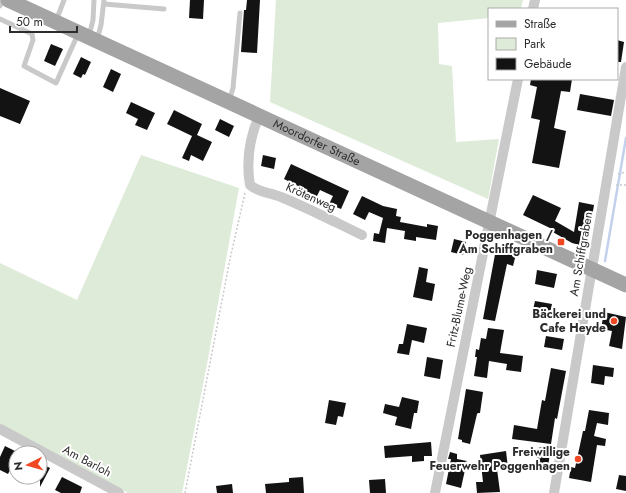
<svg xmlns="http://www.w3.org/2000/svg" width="626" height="493" font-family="Jost,sans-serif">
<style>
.green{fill:#deebd8}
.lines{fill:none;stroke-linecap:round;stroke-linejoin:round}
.stream{stroke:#c3d1ed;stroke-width:2.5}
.building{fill:#131313}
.path{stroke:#c9c9c9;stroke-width:1.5;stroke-dasharray:2 2;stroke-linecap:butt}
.lane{stroke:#c9c9c9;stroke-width:5}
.street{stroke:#c9c9c9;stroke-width:10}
.primary{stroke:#a4a4a4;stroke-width:15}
.poi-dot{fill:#f04822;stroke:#fff;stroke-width:1.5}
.labels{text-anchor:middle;stroke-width:4;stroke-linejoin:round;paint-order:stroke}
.street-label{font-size:12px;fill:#2c2c2c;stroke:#fff}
.poi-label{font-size:12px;font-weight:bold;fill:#2c2c2c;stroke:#fff;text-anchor:end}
</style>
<rect width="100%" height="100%" fill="#fff"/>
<g class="green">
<path d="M276,0H523L521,9H489V18L438,23L439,64L452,66L456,142L499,139L488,199L270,102Z"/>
<path d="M141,155L239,188L207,364L182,493H128L0,424V263L77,300Z"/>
</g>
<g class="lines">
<path class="stream" d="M605,261L626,138"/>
</g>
<g class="building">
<path d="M190,0H204L203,19L189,18Z"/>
<path d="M247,0H260L257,53L241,52L244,10H246Z"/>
<path d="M617,40L624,42L621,62H617Z"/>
<path d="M51,44L63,49L55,66L44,61Z"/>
<path d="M81,57L91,62L85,75L83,74L81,78L73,74Z"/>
<path d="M111,69L121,74L113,92L103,87Z"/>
<path d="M531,79H572L570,92L561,91L554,128L566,131L559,168L532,163L540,120L531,118L537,87L530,85Z"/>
<path d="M0,88L30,101L20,124L0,116Z"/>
<path d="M580,94L614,100L611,116L577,110Z"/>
<path d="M131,102L155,113L147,130L135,125L138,119L126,113Z"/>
<path d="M174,110L202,124L197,135L212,142L203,161L191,155L189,161L182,158L192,136L167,124Z"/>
<path d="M220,119L234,126L229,137L215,130Z"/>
<path d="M263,155L276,158L274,169L261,166Z"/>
<path d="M291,164L349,191L341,209L329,204L333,196L320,190L316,198L304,193L306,190L284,179Z"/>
<path d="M533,195L561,208L555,221L574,232L579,202L594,205L587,247L572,243L551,231L552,229L523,215Z"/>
<path d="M362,196L383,206L397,209L396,216L401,217L400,222L427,227V224L438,226L436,240L416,237V241L404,239L405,231L387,228L385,243L373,241L374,233L379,234L383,218L369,212L365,220L353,214Z"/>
<path d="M454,239L466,242L463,255L451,252Z"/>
<path d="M496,249L516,254L513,266L507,264L495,321L483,319Z"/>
<path d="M419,267L428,269L426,282L435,284L432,301L413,297Z"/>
<path d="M537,270L557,274L554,288L535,284Z"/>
<path d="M535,301L552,304L549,317L532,314Z"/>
<path d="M604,312L626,317L622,349L609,346L612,331L601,329Z"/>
<path d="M407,324L427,328L424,343L412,340L409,355L397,353L399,344H403Z"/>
<path d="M488,328L504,330L500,353L523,356L521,372L506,370L507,364L489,361L487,378L474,376L477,357H475L476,349L479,350L481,338L486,339Z"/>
<path d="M546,336L564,339L562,350L544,347Z"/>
<path d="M427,357L443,360L440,379L424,376Z"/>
<path d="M593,365L614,368L613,377L605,376L604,385L591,383Z"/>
<path d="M551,368L566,371L557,419L555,418L551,444L512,439L514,425L537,429L542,400L545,401Z"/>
<path d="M466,389L483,392L480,413H478L477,414L470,444L462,442V440L458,439Z"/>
<path d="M402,397L419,401L417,413H414L411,429L395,425L397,417L383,413L385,404L399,407Z"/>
<path d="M329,400L346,403L343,417L338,416L336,425L325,423Z"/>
<path d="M589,410L609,413L608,425L597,423L594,436L606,439L605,446L597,445L591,482L569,478L571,467L575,468L583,431H585Z"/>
<path d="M431,442L432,456H424V461L412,462V456L385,458L384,446Z"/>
<path d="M5,446L19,453H16V458L8,474L0,470V457Z"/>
<path d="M551,446L548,467L535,465L537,448Z"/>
<path d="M506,451L508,468L497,469L500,492L477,493L476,482H483L480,455Z"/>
<path d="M450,452L457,454V459L467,461L461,488L446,484L451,459H448Z"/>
<path d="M40,463L50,468L40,487Z"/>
<path d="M619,475L626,476V491L616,489Z"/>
<path d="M62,477L82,487L80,493H61L55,490Z"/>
<path d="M303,477L304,493H266L265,484L289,482V478Z"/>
<path d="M385,479L386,493H370L369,480Z"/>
<path d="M232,484L233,493H217L216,486Z"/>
</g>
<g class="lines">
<g class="path">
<path d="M618,174L626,172"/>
<path d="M616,185H626"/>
<path d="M185,493L230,259L245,193"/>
</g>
<g class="lane">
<path d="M104,4L164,9"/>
<path d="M0,6L3,0"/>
<path d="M0,19L32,34L33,40L24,66L56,83L78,34"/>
<path d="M56,21L64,0"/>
<path d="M89,36L93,20L94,0"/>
<path d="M97,40L101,25L104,0"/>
<path d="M229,101L233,88L240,13"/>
</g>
<g class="street">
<path d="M533,9L535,0"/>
<path d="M259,116C250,137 246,162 250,185C259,193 270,192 281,197C308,208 335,222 362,235"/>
<path d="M0,429L119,493"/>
<path d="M435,493L518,79"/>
<path d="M554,493L626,67"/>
</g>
<path class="primary" id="s1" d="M8,0L626,285"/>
</g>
<g class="poi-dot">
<rect x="557" y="238" width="8" height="8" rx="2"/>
<circle cx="614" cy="321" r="4"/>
<circle cx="578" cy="459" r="4"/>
</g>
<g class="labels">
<g class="street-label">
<text dy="4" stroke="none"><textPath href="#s1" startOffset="340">Moordorfer Straße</textPath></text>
<text transform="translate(311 197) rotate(24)" y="4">Krötenweg</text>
<text transform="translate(581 254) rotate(-80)" y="4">Am Schiffgraben</text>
<text transform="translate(459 307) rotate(-78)" y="4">Fritz-Blume-Weg</text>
<text transform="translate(87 461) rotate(28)" y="4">Am Barloh</text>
</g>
<g class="poi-label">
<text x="553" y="239">Poggenhagen /<tspan x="553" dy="14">Am Schiffgraben</tspan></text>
<text x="606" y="318">Bäckerei und<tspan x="606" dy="14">Cafe Heyde</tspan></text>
<text x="570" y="456">Freiwillige<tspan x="570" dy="14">Feuerwehr Poggenhagen</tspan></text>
</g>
</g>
<rect x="488" y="8" width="130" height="72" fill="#ffffff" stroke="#ababab"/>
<rect x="496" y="21" width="20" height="6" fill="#a4a4a4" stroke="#ababab"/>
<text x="524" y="28" font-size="12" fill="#2c2c2c">Straße</text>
<rect x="496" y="38" width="20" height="12" fill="#deebd8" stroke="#ababab"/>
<text x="524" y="48" font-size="12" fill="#2c2c2c">Park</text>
<rect x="496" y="58" width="20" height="12" fill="#131313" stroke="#ababab"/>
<text x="524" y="68" font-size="12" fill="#2c2c2c">Gebäude</text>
<g transform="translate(28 465) rotate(264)"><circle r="19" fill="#ffffff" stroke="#ababab"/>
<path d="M0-3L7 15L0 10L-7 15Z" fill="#f04822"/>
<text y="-6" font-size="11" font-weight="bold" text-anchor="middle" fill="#2c2c2c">N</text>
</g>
<path d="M10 26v6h67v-6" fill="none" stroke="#2c2c2c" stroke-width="2"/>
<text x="16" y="26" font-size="12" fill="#2c2c2c" stroke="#ffffff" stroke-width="3" paint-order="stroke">50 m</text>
</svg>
